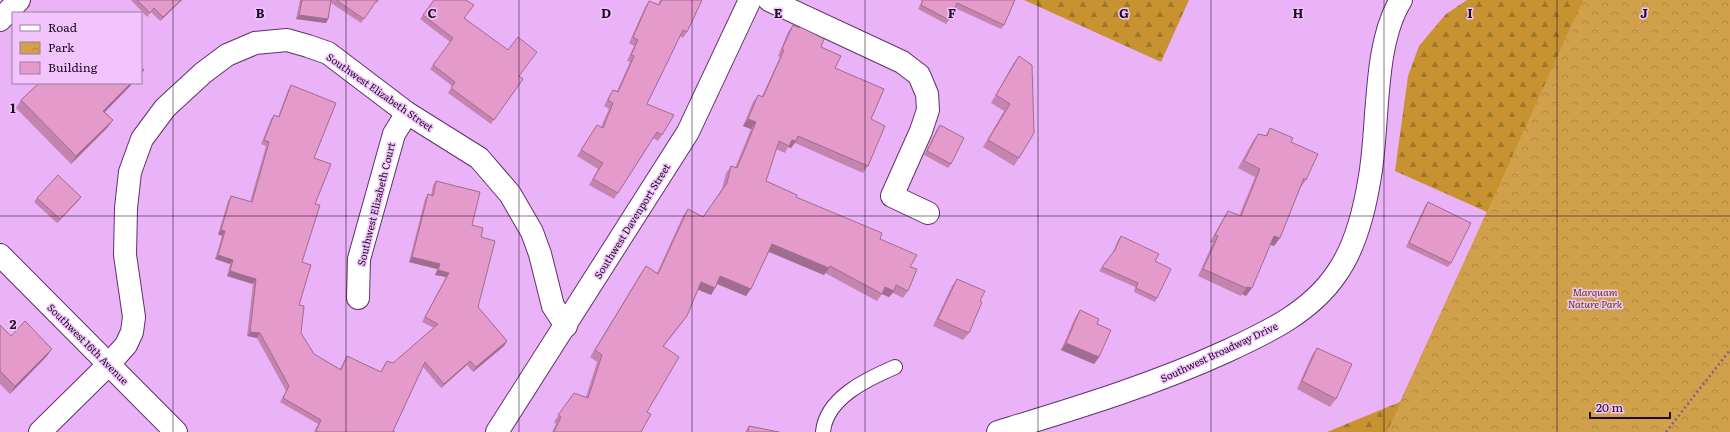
<svg xmlns="http://www.w3.org/2000/svg" width="1730" height="432" font-family="Literata,serif">
<style>
.forest{fill:url(#forest-firs)}
.park{fill:url(#park-crowns)}
.lines{fill:none;stroke-linecap:round;stroke-linejoin:round}
.service-casing{stroke:#61316c;stroke-width:16}
.minor-casing{stroke:#61316c;stroke-width:24}
.tertiary-casing{stroke:#61316c;stroke-width:24}
.path{stroke:#835d8c;stroke-width:2.5;stroke-dasharray:2 3;stroke-linecap:butt}
.service{stroke:#fff;stroke-width:14}
.minor{stroke:#fff;stroke-width:22}
.tertiary{stroke:#fff;stroke-width:22}
.wall{fill:#c584af}
.shaded-wall{fill:#a06c8f}
.building{fill:#e59acc;stroke:#a06c8f}
.grid{fill:none;stroke:#1f0b24;stroke-width:1;stroke-opacity:0.55}
.labels{text-anchor:middle;stroke-width:3;stroke-linejoin:round;paint-order:stroke}
.street-label{font-size:10px;fill:#1f0b24;stroke:#f1c5fc}
.park-label{font-size:10px;font-style:italic;fill:#5a3f08;stroke:#f1c5fc}
.grid-label{font-size:13px;text-anchor:middle;font-weight:bold;fill:#1f0b24;stroke:#f1c5fc;stroke-width:3;stroke-linejoin:round;paint-order:stroke}
</style>
<defs>
<pattern id="forest-firs" width="22" height="20" patternUnits="userSpaceOnUse"><rect width="22" height="20" fill="#c79330"/><path d="M5 1l3.5 6h-7zM16 11l3.5 6h-7z" fill="#a17629"/></pattern>
<pattern id="park-crowns" width="20" height="18" patternUnits="userSpaceOnUse"><rect width="20" height="18" fill="#d0a04a"/><path d="M2 6a3 3 0 1 1 6 0M12 15a3 3 0 1 1 6 0" fill="none" stroke="#b28841"/></pattern>
</defs>
<rect width="100%" height="100%" fill="#eab3f7"/>
<g class="forest">
<path d="M1024,0H1189L1161,62Z"/>
<path d="M1467,0H1730V432H1327L1400,402L1487,212L1395,171L1408,76L1419,46L1446,14Z"/>
</g>
<path class="park" d="M1583,0H1730V432H1387Z"/>
<g class="lines">
<defs>
<path id="service" d="M823,432C826,398 867,379 895,367"/>
<g id="minor">
<path d="M769,0L902,62L919,75L927,94L928,110L921,131L892,196L928,213"/>
<path d="M0,20L19,0"/>
<path d="M0,255L176,432"/>
<path d="M358,298L359,259L394,134L407,113"/>
<path d="M40,432L109,364L126,345L132,332L134,317L125,255L126,208L130,172L142,139L165,108L203,73L227,55L255,43L287,40L308,46L328,53L407,113L479,158L510,194L532,232L540,254L553,306L566,326"/>
<path d="M497,432L688,132L750,0"/>
</g>
<path id="tertiary" d="M998,432C1076,408 1153,385 1227,351C1268,332 1311,312 1337,273C1356,246 1365,208 1370,176C1379,125 1373,44 1401,0"/>
</defs>
<use href="#service" class="service-casing"/>
<use href="#minor" class="minor-casing"/>
<use href="#tertiary" class="tertiary-casing"/>
<path class="path" d="M1666,432L1730,350"/>
<use href="#service" class="service"/>
<use href="#minor" class="minor"/>
<use href="#tertiary" class="tertiary"/>
</g>
<g class="wall">
<path d="M131,0H182L160,21L151,12L147,17Z"/>
<path d="M300,0H379L377,3L376,2L361,23L331,3L328,19L326,23L296,19Z"/>
<path d="M434,0L464,18L519,76L523,79L491,124L448,93L452,86L430,69L450,42L420,19Z"/>
<path d="M660,0H702L687,32L683,38L680,36L647,104L662,135L658,141L653,138L614,199L589,185L598,169L577,156L597,125L601,127L609,109L604,106L609,96L613,90L617,91L630,62L627,61L634,46L629,43L645,7L649,1L658,5Z"/>
<path d="M920,0H1015L1004,25L1001,29L955,8L949,20L946,24L918,9L922,1Z"/>
<path d="M793,25L821,47L871,119L868,166L863,173L795,143L791,148L788,147L785,153L776,149L766,181L796,197L880,239L910,267L908,291L903,298L893,293L889,297L882,294L877,301L825,273L824,275L769,252L746,296L717,284L711,295L698,289L682,323L664,346L647,412L641,432H552L556,424L554,422L574,393L586,397L597,362L590,357L641,273L646,266L657,273L683,216L688,209L703,217L722,189L726,173L731,166L735,168L751,129L743,126L753,102L758,95L762,96L780,57L778,56L788,32Z"/>
<path d="M1019,56V158L1014,166L983,147L1004,111L991,103L1013,64Z"/>
<path d="M39,83H133L105,112L113,120L107,128L71,164L16,108L21,100Z"/>
<path d="M291,85L314,158L315,204L302,262L299,305L301,333L314,354L340,369L344,361L347,356L381,372L384,365L387,361L393,363L434,328L422,322L446,277L435,275L437,269L409,262L425,199L428,194L431,195L433,185L436,181L472,225L481,237L478,307L507,341L504,346L473,372L467,365L441,388L423,367L393,431L395,432H314L318,424L280,402L286,391L257,338L247,336L253,284L227,276L230,264L215,259L222,236L218,234L228,201L231,196L250,202L266,146L261,144L271,119L274,115L278,117L288,90Z"/>
<path d="M940,125L951,164L948,168L924,155L937,129Z"/>
<path d="M1270,128L1291,142L1306,180L1301,187H1300L1274,246L1271,244L1246,296L1242,294L1241,296L1198,276L1213,243L1210,242L1223,219L1228,211L1239,216L1255,177L1238,168L1253,141L1258,134L1265,136Z"/>
<path d="M81,197L78,201L57,223L34,202L37,198Z"/>
<path d="M1428,202L1451,263L1448,267L1406,247L1425,206Z"/>
<path d="M1121,236L1155,261L1157,298L1155,302L1134,292L1135,287L1099,271L1112,254L1118,240Z"/>
<path d="M957,279L980,301L969,333L963,340L933,326L952,286Z"/>
<path d="M1080,310L1097,324L1099,357L1094,364L1061,350L1075,318Z"/>
<path d="M0,325L11,336L47,356L10,394L0,384Z"/>
<path d="M1317,348L1336,399L1330,407L1297,389L1312,355Z"/>
<path d="M749,426L779,432H745Z"/>
</g>
<g class="shaded-wall">
<path d="M181,0H182L160,21L163,17Z"/>
<path d="M299,15L328,19L326,23L296,19Z"/>
<path d="M131,83H133L98,119L103,111Z"/>
<path d="M748,119L756,122L751,129L743,126Z"/>
<path d="M113,120L107,128L71,164L76,156Z"/>
<path d="M792,140L796,141L791,148L788,147Z"/>
<path d="M81,197L78,201L57,223L60,219Z"/>
<path d="M221,230L225,231L222,236L218,234Z"/>
<path d="M1274,236L1280,238L1274,246L1269,244Z"/>
<path d="M772,244L829,268L824,275L767,251Z"/>
<path d="M218,255L233,260L230,264L215,259Z"/>
<path d="M412,257L440,264L437,269L409,262Z"/>
<path d="M438,270L449,273L446,277L435,275Z"/>
<path d="M230,271L256,279L253,284L227,276Z"/>
<path d="M720,276L751,289L746,296L715,283Z"/>
<path d="M701,282L715,288L711,295L696,289Z"/>
<path d="M885,287L894,291L889,297L882,294Z"/>
<path d="M1247,287L1252,288L1246,296L1242,294Z"/>
<path d="M250,332L260,333L257,338L247,336Z"/>
<path d="M507,341L504,346L473,372L476,367Z"/>
<path d="M1066,343L1099,357L1094,364L1061,350Z"/>
<path d="M52,349L47,356L10,394L15,386Z"/>
<path d="M470,361L467,365L441,388L444,384Z"/>
</g>
<g class="building">
<path d="M137,0H181L163,17L154,8L150,13Z"/>
<path d="M302,0H331L328,19L299,15Z"/>
<path d="M336,0H377L364,19Z"/>
<path d="M434,0H466L474,5L464,18L508,50L518,37L537,52L519,76L523,79L494,120L451,88L455,82L433,65L453,38L423,15Z"/>
<path d="M662,0H702L687,32L683,30L647,104L674,115L662,135L657,132L618,193L593,179L603,163L581,150L597,125L603,128L613,103L608,100L613,90L618,92L634,56L631,55L638,40L633,37L649,1L659,5Z"/>
<path d="M923,0H1015L1004,25L957,3L949,20L921,5Z"/>
<path d="M793,25L799,28L800,27L824,39L821,47L841,56L835,68L884,89L871,119L885,126L868,166L798,136L796,141L792,140L789,146L779,141L766,181L797,195L796,197L882,233L880,239L917,255L910,267L917,269L908,291L896,285L894,291L885,287L882,294L830,266L829,268L772,244L751,289L720,276L715,288L701,282L687,316L663,346L679,357L647,412L651,414L641,432H554L561,417L558,415L574,393L588,398L602,355L595,350L646,266L658,274L688,209L703,217L727,183L731,166L737,168L756,122L748,119L758,95L763,97L784,50L782,49Z"/>
<path d="M1019,56L1032,65L1034,133L1019,158L988,140L1010,104L996,95Z"/>
<path d="M141,67L144,70L141,73Z"/>
<path d="M39,83H131L103,111L113,120L76,156L21,100Z"/>
<path d="M291,85L336,103L314,158L331,164L315,204L320,205L302,262L311,265L299,305L304,306L301,333L314,354L341,370L347,356L381,372L387,361L393,363L438,324L425,317L449,273L438,270L440,264L412,257L428,194L433,196L436,181L480,192L472,225L483,228L481,237L495,241L478,307L507,341L476,367L470,361L444,384L425,362L393,431L395,432H318L316,431L321,420L283,398L289,386L260,333L250,332L256,279L230,271L233,260L218,255L225,231L221,230L231,196L252,202L269,142L264,140L274,115L279,117Z"/>
<path d="M940,125L964,138L951,164L927,151Z"/>
<path d="M1270,128L1293,138L1291,142L1318,154L1306,180L1304,178L1280,238L1274,236L1252,288L1247,287L1246,288L1203,269L1218,236L1215,235L1228,211L1241,216L1260,169L1244,161L1258,134L1267,136Z"/>
<path d="M58,175L81,197L60,219L37,198Z"/>
<path d="M1428,202L1471,223L1451,263L1409,243Z"/>
<path d="M1121,236L1159,254L1155,261L1171,269L1157,298L1136,288L1138,283L1102,267L1115,250Z"/>
<path d="M957,279L985,291L980,301L982,302L969,333L938,319Z"/>
<path d="M1080,310L1099,319L1097,324L1111,330L1099,357L1066,343Z"/>
<path d="M25,321L52,349L15,386L0,371V325L11,336Z"/>
<path d="M1317,348L1352,364L1336,399L1302,381Z"/>
<path d="M749,426L779,432H748Z"/>
</g>
<path class="grid" d="M173,0V432M346,0V432M519,0V432M692,0V432M865,0V432M1038,0V432M1211,0V432M1384,0V432M1557,0V432M0,216H1730"/>
<g class="labels">
<g class="street-label">
<text transform="translate(380 92) rotate(35)" y="4">Southwest Elizabeth Street</text>
<text transform="translate(376 204) rotate(-76)" y="4">Southwest Elizabeth Court</text>
<text transform="translate(632 221) rotate(-58)" y="4">Southwest Davenport Street</text>
<text transform="translate(88 344) rotate(45)" y="4">Southwest 16th Avenue</text>
<text transform="translate(1219 352) rotate(-25)" y="4">Southwest Broadway Drive</text>
</g>
<g class="park-label">
<text x="1595" y="296">Marquam<tspan x="1595" dy="12">Nature Park</tspan></text>
</g>
</g>
<g class="grid-label">
<text x="260" y="18">B</text>
<text x="432" y="18">C</text>
<text x="606" y="18">D</text>
<text x="778" y="18">E</text>
<text x="952" y="18">F</text>
<text x="1124" y="18">G</text>
<text x="1298" y="18">H</text>
<text x="1470" y="18">I</text>
<text x="1644" y="18">J</text>
<text x="13" y="113">1</text>
<text x="13" y="329">2</text>
</g>
<rect x="12" y="12" width="130" height="72" fill="#f1c5fc" stroke="#9d7ba6"/>
<rect x="20" y="25" width="20" height="6" fill="#ffffff" stroke="#9d7ba6"/>
<text x="48" y="32" font-size="12" fill="#1f0b24">Road</text>
<rect x="20" y="42" width="20" height="12" fill="url(#park-crowns)" stroke="#9d7ba6"/>
<text x="48" y="52" font-size="12" fill="#1f0b24">Park</text>
<rect x="20" y="62" width="20" height="12" fill="#e59acc" stroke="#9d7ba6"/>
<text x="48" y="72" font-size="12" fill="#1f0b24">Building</text>
<path d="M1590 412v6h80v-6" fill="none" stroke="#1f0b24" stroke-width="2"/>
<text x="1596" y="412" font-size="12" fill="#1f0b24" stroke="#f1c5fc" stroke-width="3" paint-order="stroke">20 m</text>
</svg>
